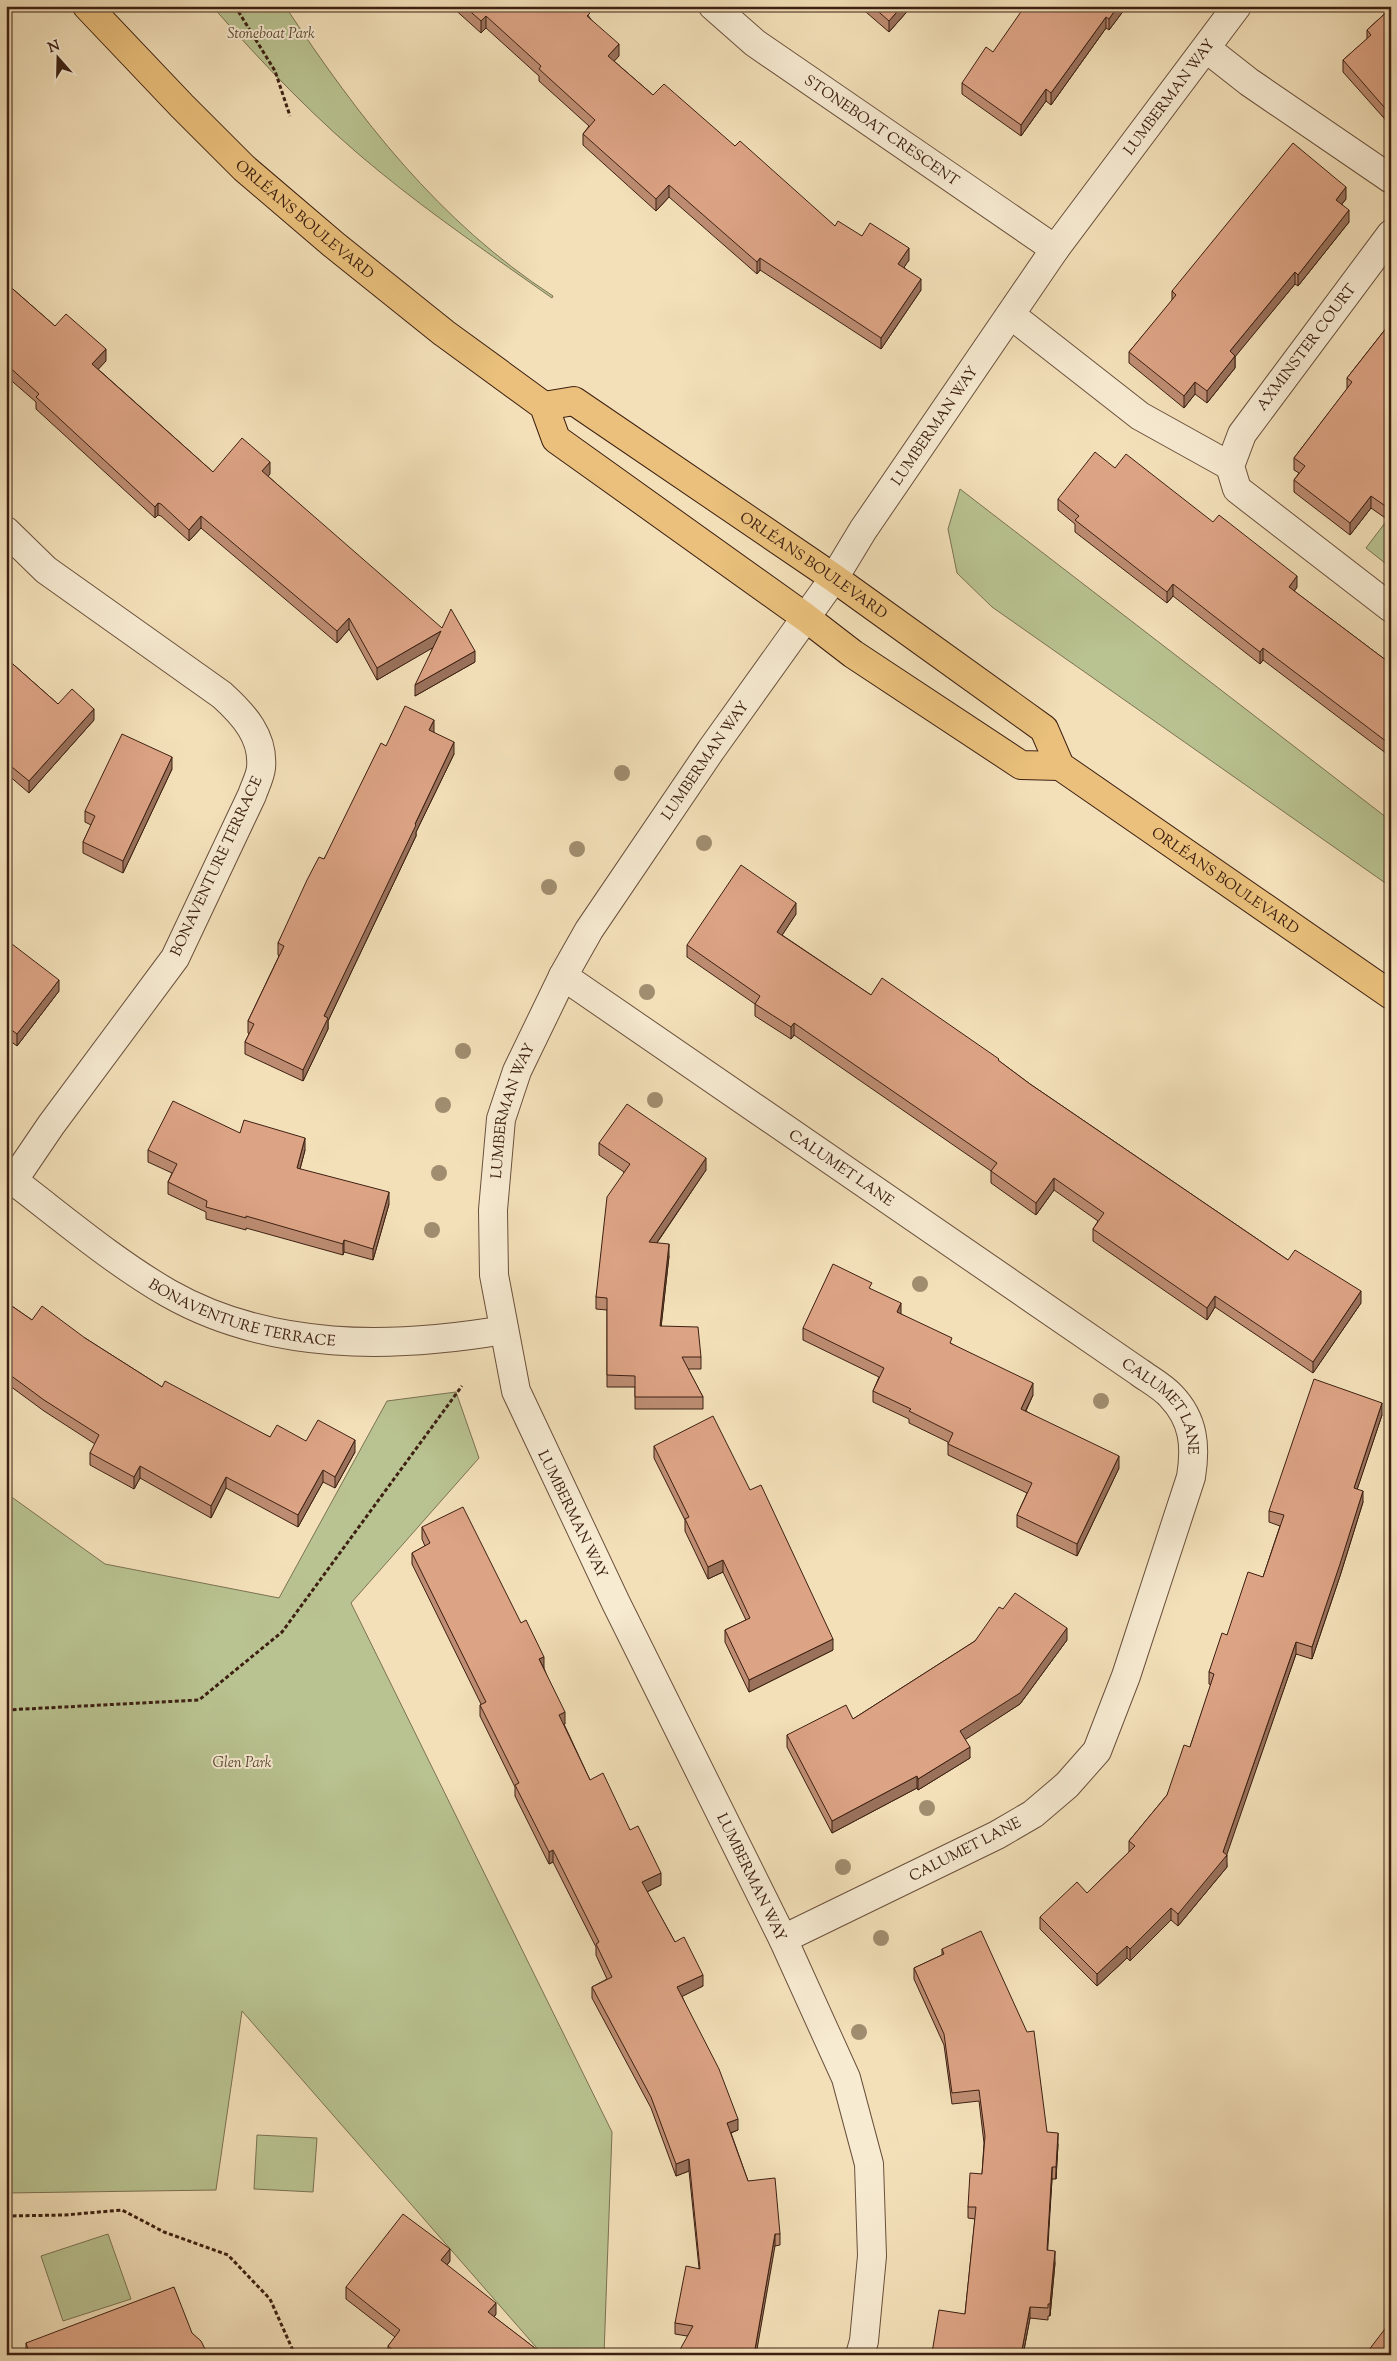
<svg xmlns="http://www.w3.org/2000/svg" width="1397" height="2361" font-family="'Sorts Mill Goudy',serif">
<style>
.green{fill:#b9c391;stroke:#7b7252}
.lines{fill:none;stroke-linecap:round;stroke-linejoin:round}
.minor-casing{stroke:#6a503c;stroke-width:30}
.major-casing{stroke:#3d2012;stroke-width:30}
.path{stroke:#3d2012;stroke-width:3;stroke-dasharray:4 2.5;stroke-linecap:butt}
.minor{stroke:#f7ebd2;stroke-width:28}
.major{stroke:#eac07c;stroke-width:28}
.tree{fill:#a08d6f}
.wall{fill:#bd8c72;stroke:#3d2012}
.shaded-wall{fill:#9a725c;stroke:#3d2012}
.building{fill:#dca384;stroke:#3d2012}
.labels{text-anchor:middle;stroke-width:4;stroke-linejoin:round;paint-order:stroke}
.park-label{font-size:15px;font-style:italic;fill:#5c4932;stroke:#f7ebd2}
.street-label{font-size:15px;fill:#3d2012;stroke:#f7ebd2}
</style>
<rect width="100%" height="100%" fill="#f3e0b9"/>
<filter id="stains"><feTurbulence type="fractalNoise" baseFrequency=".004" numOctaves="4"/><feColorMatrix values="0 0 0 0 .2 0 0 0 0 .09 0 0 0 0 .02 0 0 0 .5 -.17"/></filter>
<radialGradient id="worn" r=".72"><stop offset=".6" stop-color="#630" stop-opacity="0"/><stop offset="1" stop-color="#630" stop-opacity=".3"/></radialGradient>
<g class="green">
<path d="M212,6H285C359,118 439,222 553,296L552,298C494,257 435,217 380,172C318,122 264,65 212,6Z"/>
<path d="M960,489L1391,821V887L992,607L957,573L948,529Z"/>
<path d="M1391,515V556L1385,563L1366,548Z"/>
<path d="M456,1392L479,1458L351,1603L612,2132L604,2355H543L242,2011L216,2190L6,2193V1493L105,1564L279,1598L387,1401Z"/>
<path d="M257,2135L317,2138L313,2192L254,2189Z"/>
<path d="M108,2234L131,2299L63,2321L41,2256Z"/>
</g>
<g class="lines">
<defs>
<g id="minor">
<path id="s1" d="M713,6L755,43L1055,249"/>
<path d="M1207,49L1249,82L1391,179"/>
<path d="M1391,234L1242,434L1230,466L1237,489L1391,608"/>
<path d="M1011,315L1140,416L1230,466"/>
<path d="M6,531L46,570L222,695C244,715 264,737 261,768C260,777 255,786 252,795L175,958L51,1125L13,1181"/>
<path id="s2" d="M563,976L1139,1372C1150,1380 1163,1387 1171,1396C1194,1420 1196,1446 1191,1477L1126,1676L1097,1751L1067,1785L1033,1814L997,1835L783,1939"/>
<path id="s3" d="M6,1175C59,1215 111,1260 168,1293C270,1351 392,1349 504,1330"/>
<path id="s4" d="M860,2355L864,2341L872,2256L869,2164L846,2078L783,1939L616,1603L516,1391L494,1275L493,1210L501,1119L517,1071L563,976L589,930L711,750L834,578L863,530L1055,249L1237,6"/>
</g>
<g id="major">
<path id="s5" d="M87,6L182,106L244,168L333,244L444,333L544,406L556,439L805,617L853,654L1021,765L1060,766"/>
<path id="s6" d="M544,406L574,401L834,578L1044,729L1060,766L1391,995"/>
</g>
</defs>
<use href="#minor" class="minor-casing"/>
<use href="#major" class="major-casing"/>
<g class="path">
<path d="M235,6L275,71L290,116"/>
<path d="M6,1710L199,1700L282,1632L462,1386"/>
<path d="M6,2216L65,2215L122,2210L164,2232L228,2255L270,2299L295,2355"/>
</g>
<use href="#minor" class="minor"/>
<use href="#major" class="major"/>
</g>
<g class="tree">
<circle cx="622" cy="773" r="8"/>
<circle cx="704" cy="843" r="8"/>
<circle cx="577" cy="849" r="8"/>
<circle cx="549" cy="887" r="8"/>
<circle cx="647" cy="992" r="8"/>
<circle cx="463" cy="1051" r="8"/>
<circle cx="655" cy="1100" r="8"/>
<circle cx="443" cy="1105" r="8"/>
<circle cx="439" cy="1173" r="8"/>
<circle cx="432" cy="1230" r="8"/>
<circle cx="920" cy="1284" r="8"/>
<circle cx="1101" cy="1401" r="8"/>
<circle cx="927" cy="1808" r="8"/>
<circle cx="843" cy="1867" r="8"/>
<circle cx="881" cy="1938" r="8"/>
<circle cx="859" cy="2032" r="8"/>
</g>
<g class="wall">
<path d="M451,6H582L590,18L619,56L614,61L653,95L735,146L835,226L862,236L909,260L904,267L921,290L881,349L760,270L757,274L669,197L656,211L583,145V134L589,126L539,81V76L486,28L481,33Z"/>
<path d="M859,6H912L889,32Z"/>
<path d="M1127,6L1109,30L1106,28L1051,105L1046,101L1021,136L962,94V83Z"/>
<path d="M1391,8V126L1343,72V60L1367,39V30Z"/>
<path d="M1346,199L1342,204L1349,222L1298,286L1295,284L1235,356V368L1207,403L1195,394L1184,408L1129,363V352L1172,301V291Z"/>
<path d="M6,283L55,326L106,361L98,369L213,472L270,474L268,476L475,662L415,696L433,647L377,680L349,629L337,643L201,528L189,541L161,516L158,515L155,518L36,409V402L6,376Z"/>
<path d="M1391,322V522L1371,508L1350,535L1294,492V480L1299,473L1294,470V458L1347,389V378Z"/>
<path d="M1115,468L1297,587L1294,591L1391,664V757L1263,660L1260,664L1173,596L1167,603L1075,532V524L1058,510V499Z"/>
<path d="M6,658L58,704L94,720L29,793L7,774V768L6,767Z"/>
<path d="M434,732L454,754L416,832V836L328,1021V1029L303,1081L245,1054V1042L249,1034L248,1033V1021L279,956L278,955V943L386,746Z"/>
<path d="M172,769L123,873L83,853V842L91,825L85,822V811Z"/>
<path d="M796,914L782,935L871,995L999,1061L1030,1084L1288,1260L1361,1303L1313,1373L1215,1307L1207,1320L1093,1241V1229L1098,1221L1054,1190L1036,1215L991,1183V1171L794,1035L791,1039L755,1016V1004L687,957V945Z"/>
<path d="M6,943L59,991L17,1046L6,1038Z"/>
<path d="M240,1133L305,1150L300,1169L389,1204L373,1260L344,1252L343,1255L246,1228V1230L206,1219V1212L168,1194V1182L172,1173L148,1162V1150Z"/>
<path d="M599,1143L706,1170L657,1243L669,1256L661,1326L701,1357V1369H688L703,1397V1409H635V1387H607V1310L596,1309V1297L624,1172L599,1155Z"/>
<path d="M872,1290L901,1314L952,1344L1033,1395L1026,1411L1119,1468L1077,1556L1017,1527V1515L1027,1493L948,1455V1442L909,1423V1419L873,1402V1391L879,1377L803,1340V1328Z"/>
<path d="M6,1302L32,1320L85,1338L162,1387L270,1437L306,1441L355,1452L335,1488L323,1482L298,1527L226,1488L211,1518L140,1478L134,1489L90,1465V1453L95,1444L44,1411L6,1383Z"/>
<path d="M1382,1415L1357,1489L1363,1502L1340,1576L1312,1659L1296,1654L1226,1854L1227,1867L1178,1926L1171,1920L1130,1961L1127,1958L1097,1986L1040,1929V1917L1087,1893L1129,1852V1841L1167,1795L1190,1747L1211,1685L1209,1684V1672L1227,1635L1263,1577L1280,1526L1269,1522V1511Z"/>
<path d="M654,1446L833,1650L749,1692L725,1642V1630L746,1620L723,1572L708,1579L685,1531V1520L654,1458Z"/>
<path d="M422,1527L544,1668L565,1724H564L590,1780L630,1830L661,1885L647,1892L675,1942L703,1986L682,1996L738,2130L731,2133L748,2181L780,2234V2245L775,2246L687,2336L675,2334V2323L699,2268L689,2171L676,2176L651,2108L592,1998V1987L607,1979L596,1955V1947L553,1862L549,1864L515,1796V1787L480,1716V1705L481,1704L412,1564V1553L425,1546L422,1539Z"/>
<path d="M1003,1609L1067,1640L1020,1704L965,1739L970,1758L918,1790L917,1788L832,1833L787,1747V1735L853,1719L975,1641Z"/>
<path d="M942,1949L1047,2132L1058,2144L1056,2179H1052L1047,2250L1055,2263L1050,2316H1048V2320L1030,2318L1023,2355H932V2353L965,2314L975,2219L968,2218V2207L982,2174L984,2143L979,2101L952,2104L944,2045L914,1979V1968L942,1955Z"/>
<path d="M450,2261L447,2265L496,2314L494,2317L544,2355H388V2346L395,2337L346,2299V2287Z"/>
<path d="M192,2333L208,2355H26V2343Z"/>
</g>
<g class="shaded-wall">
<path d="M902,6H912L889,32V21Z"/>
<path d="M1118,6H1127L1109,30V19Z"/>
<path d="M486,16V28L481,33V21Z"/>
<path d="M1106,17V28L1051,105V93Z"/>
<path d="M619,44V56L608,68V56Z"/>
<path d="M1046,89V101L1021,136V125Z"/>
<path d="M669,185V197L656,211V199Z"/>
<path d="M1346,187V199L1336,211V200Z"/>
<path d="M1349,210V222L1298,286V275Z"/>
<path d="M909,248V260L898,276V264Z"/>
<path d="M760,258V270L757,274V262Z"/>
<path d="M1295,272V284L1230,363V351Z"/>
<path d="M921,279V290L881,349V338Z"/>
<path d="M106,349V361L92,376V364Z"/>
<path d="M1235,356V368L1207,403V391Z"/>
<path d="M1195,382V394L1184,408V396Z"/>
<path d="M270,462V474L262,483V471Z"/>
<path d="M1371,496V508L1350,535V523Z"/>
<path d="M158,503V515L155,518V507Z"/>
<path d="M201,516V528L189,541V530Z"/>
<path d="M1297,576V587L1289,599V587Z"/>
<path d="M1173,584V596L1167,603V592Z"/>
<path d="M349,618V629L337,643V631Z"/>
<path d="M441,631V643L377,680V668Z"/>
<path d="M1263,648V660L1260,664V652Z"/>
<path d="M475,651V662L415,696V685Z"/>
<path d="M94,709V720L29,793V781Z"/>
<path d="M434,720V732L429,742V730Z"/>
<path d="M454,742V754L416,832V836L328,1021V1029L303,1081V1070L324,1016Z"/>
<path d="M172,757V769L123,873V861Z"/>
<path d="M796,903V914L777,943V932Z"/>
<path d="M59,980V991L17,1046V1034Z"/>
<path d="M794,1023V1035L791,1039V1027Z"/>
<path d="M305,1138V1150L297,1180V1168Z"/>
<path d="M706,1158V1170L649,1254V1242Z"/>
<path d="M1054,1178V1190L1036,1215V1203Z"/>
<path d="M389,1192V1204L373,1260V1249Z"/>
<path d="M344,1240V1252L343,1255V1244Z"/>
<path d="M669,1244V1256L660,1337V1326Z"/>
<path d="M1361,1291V1303L1313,1373V1362Z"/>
<path d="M1215,1296V1307L1207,1320V1308Z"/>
<path d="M901,1303V1315L897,1312Z"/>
<path d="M1033,1383V1395L1021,1420V1409Z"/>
<path d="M1382,1403V1415L1354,1499V1488Z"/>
<path d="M355,1440V1452L335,1488V1477Z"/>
<path d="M1119,1456V1468L1077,1556V1544Z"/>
<path d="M140,1466V1478L134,1489V1477Z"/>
<path d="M323,1470V1482L298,1527V1515Z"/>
<path d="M226,1477V1488L211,1518V1506Z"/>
<path d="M1363,1491V1502L1340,1576L1312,1659V1647Z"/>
<path d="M723,1560V1572L708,1579V1567Z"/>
<path d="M1067,1628V1640L1020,1704L960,1743V1731Z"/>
<path d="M833,1639V1650L749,1692V1680Z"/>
<path d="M1296,1642V1654L1226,1857L1227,1855V1867L1178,1926V1914L1223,1852Z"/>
<path d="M544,1657V1668L539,1659Z"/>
<path d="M565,1712V1724L559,1726V1715Z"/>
<path d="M970,1747V1758L918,1790V1779Z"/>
<path d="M917,1776V1788L832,1833V1821Z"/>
<path d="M553,1850V1862L549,1864V1852Z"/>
<path d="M661,1873V1885L642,1894V1882Z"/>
<path d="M1171,1908V1920L1130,1961V1949Z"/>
<path d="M1127,1946V1958L1097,1986V1974Z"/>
<path d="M703,1975V1986L677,1999V1987Z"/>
<path d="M738,2119V2130L727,2134V2123Z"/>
<path d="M1058,2133V2144L1056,2179V2167Z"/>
<path d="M689,2159V2171L676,2176V2164Z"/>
<path d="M1052,2167V2179L1047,2262V2250Z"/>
<path d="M775,2234V2246L756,2355H754Z"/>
<path d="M450,2249V2261L441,2272V2260Z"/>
<path d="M1055,2251V2263L1050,2316V2304Z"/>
<path d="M496,2303V2314L488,2324V2312Z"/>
<path d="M1030,2307V2318L1023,2355H1021Z"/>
</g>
<g class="building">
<path d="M464,6H582L590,13L587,16L619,44L608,56L653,95L664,84L735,146L740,141L835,226L838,221L862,236L870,223L909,248L898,264L921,279L881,338L760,258L757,262L669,185L656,199L583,134L595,120L539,69L541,66L486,16L481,21Z"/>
<path d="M872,6H902L889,21Z"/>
<path d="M1025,6H1118L1109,19L1106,17L1051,93L1046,89L1021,125L962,83L986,47L993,52Z"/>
<path d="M1391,8V115L1343,60L1371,35L1367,30Z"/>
<path d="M1293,143L1346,187L1336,200L1349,210L1298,275L1295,272L1230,351L1235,356L1207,391L1195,382L1184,396L1129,352L1176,295L1172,291Z"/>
<path d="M6,283L55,326L66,314L106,349L92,364L213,472L242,438L270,462L262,471L442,628L451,609L475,651L415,685L441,631L377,668L349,618L337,631L201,516L189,530L161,504L158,503L155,507L36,397L39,394L6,364Z"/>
<path d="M1391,322V510L1371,496L1350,523L1294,480L1305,466L1294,458L1352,382L1347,378Z"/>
<path d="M1095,452L1115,468L1126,454L1213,522L1219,515L1297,576L1289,587L1391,664V745L1263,648L1260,652L1173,584L1167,592L1075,520L1079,516L1058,499Z"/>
<path d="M6,658L58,704L72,689L94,709L29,781L7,763L10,759L6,756Z"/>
<path d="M405,706L434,720L429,730L454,742L415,824L416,825L324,1016L328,1018L303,1070L245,1042L254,1024L248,1021L284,946L278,943L307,880L319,857L324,859L381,743L386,746Z"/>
<path d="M122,734L172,757L123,861L83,842L95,816L85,811Z"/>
<path d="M741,865L796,903L777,932L871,995L882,978L999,1059L998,1060L1030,1084L1288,1260L1295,1250L1361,1291L1313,1362L1215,1296L1207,1308L1093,1229L1104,1213L1054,1178L1036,1203L991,1171L997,1163L794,1023L791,1027L755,1004L760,996L687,945Z"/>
<path d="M8,941L59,980L17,1034L6,1026V943Z"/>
<path d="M173,1101L240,1133L244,1120L305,1138L297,1168L389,1192L373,1249L344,1240L343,1244L246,1216V1218L206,1207L207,1201L168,1182L177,1164L148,1150Z"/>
<path d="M627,1104L706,1158L649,1242L669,1244L660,1326L698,1327L701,1357H682L703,1397H635V1376L607,1375V1298L596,1297L607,1197L630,1164L599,1143Z"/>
<path d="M833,1264L872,1283L869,1288L901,1303L897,1312L952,1338L950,1343L1033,1383L1021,1409L1119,1456L1077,1544L1017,1515L1032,1483L948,1444L953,1433L909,1411L911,1409L873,1391L884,1368L803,1328Z"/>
<path d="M6,1302L32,1320L42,1306L85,1338L162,1387L165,1381L270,1437L277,1425L306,1441L318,1420L355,1440L335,1477L323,1470L298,1515L226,1477L211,1506L140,1466L134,1477L90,1453L99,1435L44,1400L6,1372Z"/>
<path d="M1314,1379L1382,1403L1354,1488L1363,1491L1340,1564L1312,1647L1296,1642L1223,1852L1227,1855L1178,1914L1171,1908L1130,1949L1127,1946L1097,1974L1040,1917L1077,1882L1087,1893L1135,1846L1129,1841L1167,1795L1184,1745L1190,1747L1214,1674L1209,1672L1222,1633L1227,1635L1248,1572L1263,1577L1284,1515L1269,1511Z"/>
<path d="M713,1416L750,1490L761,1485L833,1639L749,1680L725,1630L750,1618L723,1560L708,1567L685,1519L689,1517L654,1446Z"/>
<path d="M463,1507L521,1623L526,1620L544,1657L539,1659L565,1712L559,1715L590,1780L603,1773L630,1830L638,1826L661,1873L642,1882L675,1942L684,1937L703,1975L677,1987L719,2069L738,2119L727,2123L748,2181L775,2178L780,2234H775L754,2355H677L693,2326L675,2323L686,2266L700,2269L689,2159L676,2164L651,2097L592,1987L612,1977L596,1944L599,1942L553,1850L549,1852L515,1785L519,1783L480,1705L486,1702L412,1553L430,1543L422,1527Z"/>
<path d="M1015,1593L1067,1628L1020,1693L960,1731L970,1747L918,1779L917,1776L832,1821L787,1735L846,1705L853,1719L975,1641L999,1607L1003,1609Z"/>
<path d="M981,1931L1027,2032L1034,2031L1047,2132L1058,2133L1056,2167H1052L1047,2250L1055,2251L1050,2304H1048V2308L1030,2307L1021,2355H945L932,2353L939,2310L965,2314L976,2207H968L970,2173L982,2174L985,2136L979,2090L952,2093L944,2034L914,1968L944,1954L942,1949Z"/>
<path d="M403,2214L450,2249L441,2260L496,2303L488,2312L544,2355H399L388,2346L400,2330L346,2287Z"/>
<path d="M174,2287L192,2333L201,2341L208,2355H30L26,2343Z"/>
<path d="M1391,2321V2355H1365Z"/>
</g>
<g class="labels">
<g class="park-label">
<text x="271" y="38">Stoneboat Park</text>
<text x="242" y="1767">Glen Park</text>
</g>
<g class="street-label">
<text dy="5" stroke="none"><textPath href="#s4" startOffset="2542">LUMBERMAN WAY</textPath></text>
<text dy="5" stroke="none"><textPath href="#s1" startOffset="210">STONEBOAT CRESCENT</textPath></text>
<text dy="5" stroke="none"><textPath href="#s5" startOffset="305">ORLÉANS BOULEVARD</textPath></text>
<text transform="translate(1306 347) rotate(-53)" y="5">AXMINSTER COURT</text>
<text dy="5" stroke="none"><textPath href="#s4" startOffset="2138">LUMBERMAN WAY</textPath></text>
<text dy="5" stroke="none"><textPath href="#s6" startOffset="321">ORLÉANS BOULEVARD</textPath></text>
<text dy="5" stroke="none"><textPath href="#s4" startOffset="1732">LUMBERMAN WAY</textPath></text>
<text transform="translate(216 866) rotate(-65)" y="5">BONAVENTURE TERRACE</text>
<text dy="5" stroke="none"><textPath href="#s6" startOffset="845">ORLÉANS BOULEVARD</textPath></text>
<text dy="5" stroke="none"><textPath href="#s4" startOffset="1328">LUMBERMAN WAY</textPath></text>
<text dy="5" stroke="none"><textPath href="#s2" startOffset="338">CALUMET LANE</textPath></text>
<text dy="5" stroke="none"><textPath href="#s3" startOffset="278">BONAVENTURE TERRACE</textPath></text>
<text dy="5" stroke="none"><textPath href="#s2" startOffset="742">CALUMET LANE</textPath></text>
<text transform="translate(573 1514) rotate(64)" y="5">LUMBERMAN WAY</text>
<text transform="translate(965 1849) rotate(-27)" y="5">CALUMET LANE</text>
<text transform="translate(752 1877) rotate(64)" y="5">LUMBERMAN WAY</text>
</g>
</g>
<rect width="1397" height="2361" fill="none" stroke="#f3e0b9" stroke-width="25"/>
<rect x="8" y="8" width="1382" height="2346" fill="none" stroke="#3d2012" stroke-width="2.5"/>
<rect x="12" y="12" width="1372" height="2336" fill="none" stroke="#3d2012"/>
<g transform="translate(58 58) rotate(340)" stroke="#f7ebd2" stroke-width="4" paint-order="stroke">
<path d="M0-4L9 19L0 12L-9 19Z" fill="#3d2012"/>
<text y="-8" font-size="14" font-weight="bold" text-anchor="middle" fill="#3d2012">N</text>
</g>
<rect width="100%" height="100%" filter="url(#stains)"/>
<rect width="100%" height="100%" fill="url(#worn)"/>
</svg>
